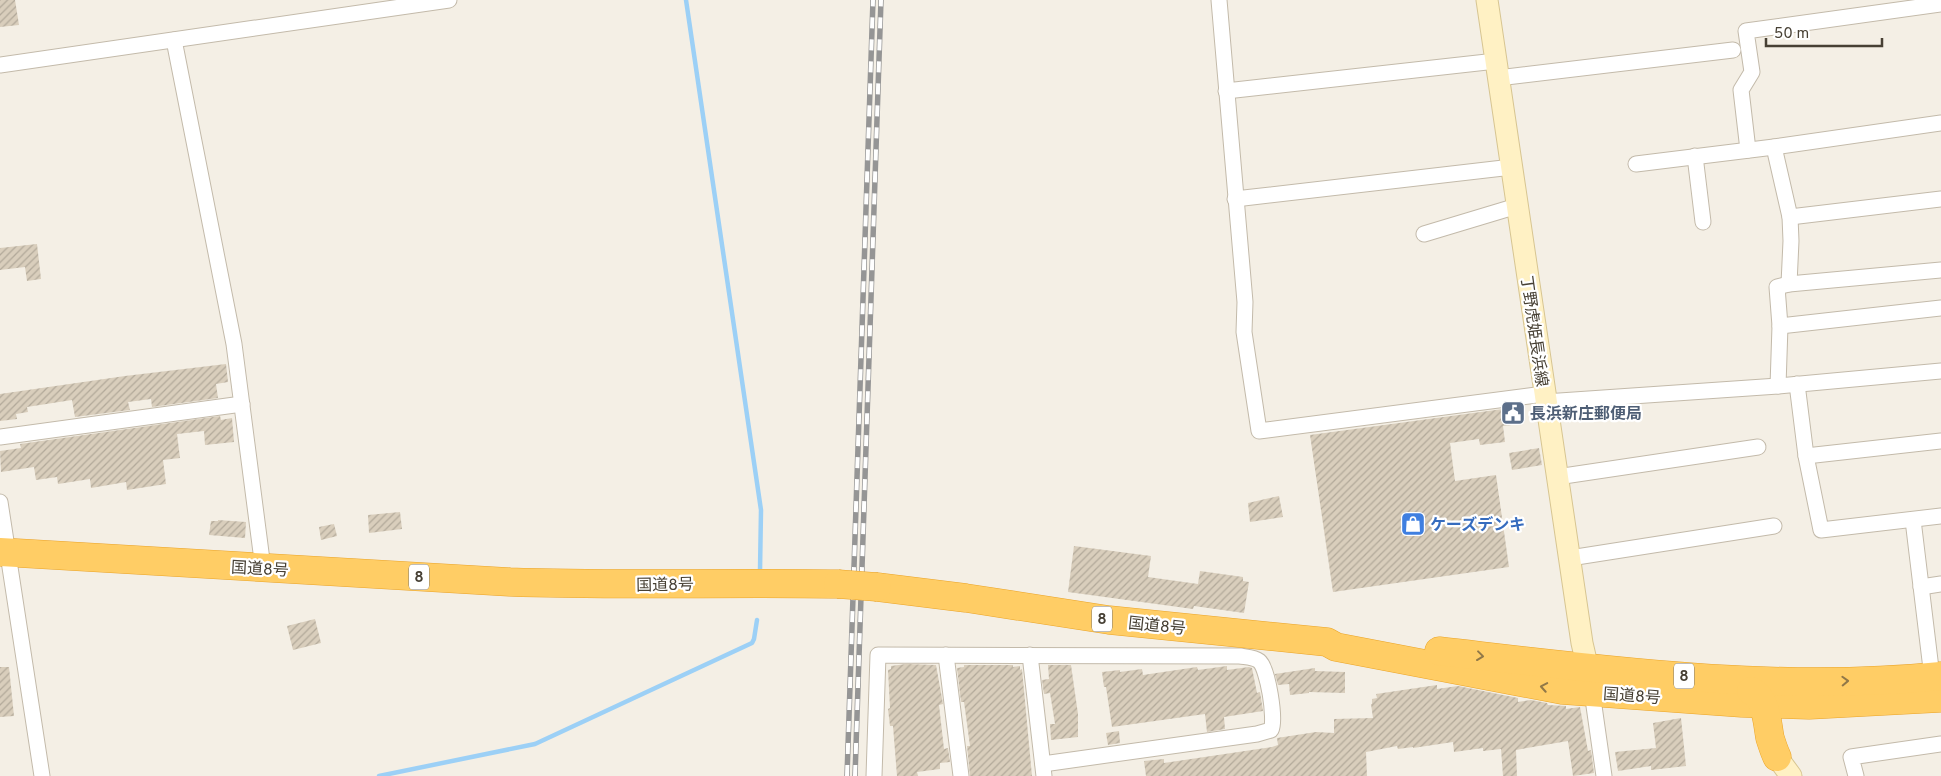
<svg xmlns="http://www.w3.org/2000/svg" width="1941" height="776" font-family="Overpass,'Noto Sans JP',sans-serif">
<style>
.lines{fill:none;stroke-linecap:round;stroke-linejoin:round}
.stream{stroke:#9cd0f6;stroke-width:4.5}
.building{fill:url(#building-hatch)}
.street-casing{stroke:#c3baaa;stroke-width:17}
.secondary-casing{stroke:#d7c591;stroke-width:23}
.highway-casing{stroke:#eaa429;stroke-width:29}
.street{stroke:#fff;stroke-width:15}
.secondary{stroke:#fff1c4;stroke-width:21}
.highway{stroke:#ffcd65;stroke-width:28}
.rail-casing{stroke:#959595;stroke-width:5.5}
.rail{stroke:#fff;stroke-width:4;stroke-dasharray:11;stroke-linecap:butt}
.highway-bridge-casing{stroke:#eaa429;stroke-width:29;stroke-linecap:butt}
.highway-bridge{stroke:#ffcd65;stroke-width:28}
.oneway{stroke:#917848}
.labels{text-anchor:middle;stroke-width:4.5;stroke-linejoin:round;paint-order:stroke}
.shield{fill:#fff;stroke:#7e7971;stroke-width:1}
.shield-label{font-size:15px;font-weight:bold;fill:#474034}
.street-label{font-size:16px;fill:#474034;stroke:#fff}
.service-label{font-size:16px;font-weight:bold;fill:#4e5e75;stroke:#fff;text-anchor:start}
.shop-label{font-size:16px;font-weight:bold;fill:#366cbe;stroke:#fff;text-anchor:start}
</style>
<defs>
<pattern id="building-hatch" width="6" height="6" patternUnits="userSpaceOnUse" patternTransform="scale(1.25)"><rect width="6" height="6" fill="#d9cebc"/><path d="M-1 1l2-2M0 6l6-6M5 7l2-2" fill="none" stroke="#b2a99a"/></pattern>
</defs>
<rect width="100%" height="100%" fill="#f4efe5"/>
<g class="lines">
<g class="stream">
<path d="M686,0L761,510L760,571"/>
<path d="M379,776L535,744L752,643L754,639L757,620"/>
</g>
</g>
<g class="building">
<path d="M0,0H15L19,25L0,27Z"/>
<path d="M37,244L41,279L27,281L25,267L0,270V248Z"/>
<path d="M226,364L228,382L216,384L218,398L152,407L151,399L128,402L130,410L75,417L72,400L27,407L28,412L16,414L17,419L0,421V394L125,376Z"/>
<path d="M1518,407L1520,424L1503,426L1505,442L1480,445L1479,439L1450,443L1455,481L1496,475L1509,567L1333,592L1310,435Z"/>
<path d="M220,416L221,420L232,418L234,442L205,445L204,431L177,434L180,458L163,460L166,484L127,490L126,482L91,488L90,479L58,484L57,477L36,480L34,467L1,472L0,451L21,448L20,444Z"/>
<path d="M1539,448L1542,465L1512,470L1509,453Z"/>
<path d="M1279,496L1283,517L1250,522L1248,503Z"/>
<path d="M400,512L402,529L369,533L368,515Z"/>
<path d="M218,520L246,522L245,538L209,535L211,521H218Z"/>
<path d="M334,524L337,536L321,540L319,527Z"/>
<path d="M1074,546L1151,556L1148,577L1198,584L1200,571L1243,577V581L1249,582L1244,613L1194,606L1193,609L1068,592Z"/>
<path d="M315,619L321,643L293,650L287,626Z"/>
<path d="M906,664L936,665L943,704L939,705L944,749L948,748L950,762L940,763V769L917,772L918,776H897L893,726H890L888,709L890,708L888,670L891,669V666Z"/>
<path d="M964,665H1013V667L1020,666V670L1022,669L1032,776H970L967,746H970L964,702H961L957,668L964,667Z"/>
<path d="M1048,665H1071L1078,714V737L1051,740L1050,724H1055L1050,693L1044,694L1042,680L1049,679Z"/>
<path d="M1227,666V670L1249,667L1252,668L1257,693L1260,692L1263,711L1224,717L1225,729L1207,732L1205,714L1112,727L1106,687H1104L1102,672L1120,670V672L1142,669L1143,675L1197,667L1198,670Z"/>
<path d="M0,667H9L14,716L0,717Z"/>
<path d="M1315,668V671L1345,672V693L1309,692V693L1290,695L1289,684L1278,685L1275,674Z"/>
<path d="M1437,685V689L1458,686L1518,698V702L1531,700L1547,703L1548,705L1566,706V709L1580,707L1588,751L1591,750L1594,773L1573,776L1568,741L1516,750L1517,776H1503L1501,749L1483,751V748L1454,752L1453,742L1413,748V747L1398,749L1397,746L1366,752L1367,776H1146L1144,761L1164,759V763L1272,747L1278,745L1277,738L1316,732L1334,733V719L1373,718L1371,704H1372V699L1377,698L1376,694Z"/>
<path d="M1681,718L1686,766L1651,770V766L1618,771L1615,752L1656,748L1653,723Z"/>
<path d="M1119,731L1120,743L1108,745L1106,733Z"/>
</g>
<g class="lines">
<defs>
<g id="street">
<path d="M1219,0L1245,302L1244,332L1259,431L1544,394"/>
<path d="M174,40L234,344L263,568"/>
<path d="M0,65L449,0"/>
<path d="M1498,78L1733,50"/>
<path d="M1226,91L1496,61"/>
<path d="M1774,147L1790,217L1791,241L1789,284"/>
<path d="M1748,150L1741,90L1752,72L1746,31L1941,4"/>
<path d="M1695,156L1703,222"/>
<path d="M1636,164L1774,147L1941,123"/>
<path d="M1235,199L1512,167"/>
<path d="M1790,217L1941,199"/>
<path d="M1424,234L1517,206"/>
<path d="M1780,326L1941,308"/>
<path d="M1797,384L1806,456L1821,530L1941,516"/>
<path d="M1778,386L1780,326L1777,287L1789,284L1941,270"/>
<path d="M1545,402L1778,386L1941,371"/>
<path d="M0,437L242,404"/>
<path d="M1806,456L1941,441"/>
<path d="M1557,477L1758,447"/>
<path d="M0,502L42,776"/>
<path d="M1913,520L1932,677"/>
<path d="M1570,558L1774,526"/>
<path d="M1921,587L1941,584"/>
<path d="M946,655L961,776"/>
<path d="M1030,655L1044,776"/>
<path d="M1592,692L1604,776"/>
<path d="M874,776L878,655L1240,656C1246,657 1254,657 1259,661C1268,668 1276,720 1271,730L1257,734L1043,764"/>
<path d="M1856,776L1851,757L1941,744"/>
</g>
<g id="secondary">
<path d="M1487,0L1582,643L1591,682"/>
<path d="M1777,757L1791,776"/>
</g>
<g id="highway">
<path d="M0,552L510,582C620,586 729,582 838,584"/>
<path d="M877,587L966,598L1109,620L1327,642L1336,647L1562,690L1742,703L1809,705L1941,698"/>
<path d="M1439,651C1605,670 1774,693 1941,676"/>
<path d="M1751,691C1767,698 1767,723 1770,738C1772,744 1774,751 1777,757"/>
</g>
</defs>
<use href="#street" class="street-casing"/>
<use href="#secondary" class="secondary-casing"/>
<use href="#highway" class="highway-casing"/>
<use href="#street" class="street"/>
<use href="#secondary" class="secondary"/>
<use href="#highway" class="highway"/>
<defs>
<g id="rail">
<path d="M847,776L873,0"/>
<path d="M855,776L881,0"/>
</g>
</defs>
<use href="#rail" class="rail-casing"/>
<use href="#rail" class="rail"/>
<defs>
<path id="highway-bridge" d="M838,584L877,587"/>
</defs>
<use href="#highway-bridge" class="highway-bridge-casing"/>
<use href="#highway-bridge" class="highway-bridge"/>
</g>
<defs><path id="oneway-chevron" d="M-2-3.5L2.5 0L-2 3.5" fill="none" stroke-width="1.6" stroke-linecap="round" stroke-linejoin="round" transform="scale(1.25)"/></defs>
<g class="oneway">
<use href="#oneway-chevron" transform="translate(1480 656) rotate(7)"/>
<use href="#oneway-chevron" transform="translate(1845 681) rotate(-2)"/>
<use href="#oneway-chevron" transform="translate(1544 687) rotate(-170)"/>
</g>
<defs>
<symbol id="civic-square" viewBox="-11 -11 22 22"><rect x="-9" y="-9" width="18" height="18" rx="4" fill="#5c6f8a" stroke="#fff"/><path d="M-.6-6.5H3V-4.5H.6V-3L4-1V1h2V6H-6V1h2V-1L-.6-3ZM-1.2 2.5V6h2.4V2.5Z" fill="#fff"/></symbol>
<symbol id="shop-square" viewBox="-11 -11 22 22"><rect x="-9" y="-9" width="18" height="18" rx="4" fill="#3f7fe0" stroke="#fff"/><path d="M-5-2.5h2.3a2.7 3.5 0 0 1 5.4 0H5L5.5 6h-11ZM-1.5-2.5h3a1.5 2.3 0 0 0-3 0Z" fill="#fff"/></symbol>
</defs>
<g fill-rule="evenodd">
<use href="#civic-square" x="1499" y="399" width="28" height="28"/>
<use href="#shop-square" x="1399" y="510" width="28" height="28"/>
</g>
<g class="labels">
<g class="shield">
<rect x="409" y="564.5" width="20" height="25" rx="4"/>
<rect x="1092" y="606.5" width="20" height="25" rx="4"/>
<rect x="1674" y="663.5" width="20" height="25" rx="4"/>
</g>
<g class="shield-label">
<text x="419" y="582">8</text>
<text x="1102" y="624">8</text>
<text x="1684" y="681">8</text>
</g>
<g class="street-label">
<text transform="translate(1535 331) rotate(82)" y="6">丁野虎姫長浜線</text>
<text transform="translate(260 568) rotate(3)" y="6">国道8号</text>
<text transform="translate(665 584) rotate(-1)" y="6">国道8号</text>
<text transform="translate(1157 625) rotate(6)" y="6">国道8号</text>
<text transform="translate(1632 695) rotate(4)" y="6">国道8号</text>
</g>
<g class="service-label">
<text x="1530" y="419">長浜新庄郵便局</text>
</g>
<g class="shop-label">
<text x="1430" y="530">ケーズデンキ</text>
</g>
</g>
<path d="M1766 38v8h116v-8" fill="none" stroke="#474034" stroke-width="2.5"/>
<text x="1774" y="38" font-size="15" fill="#474034" stroke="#ffffff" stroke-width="4" paint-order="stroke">50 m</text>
</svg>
